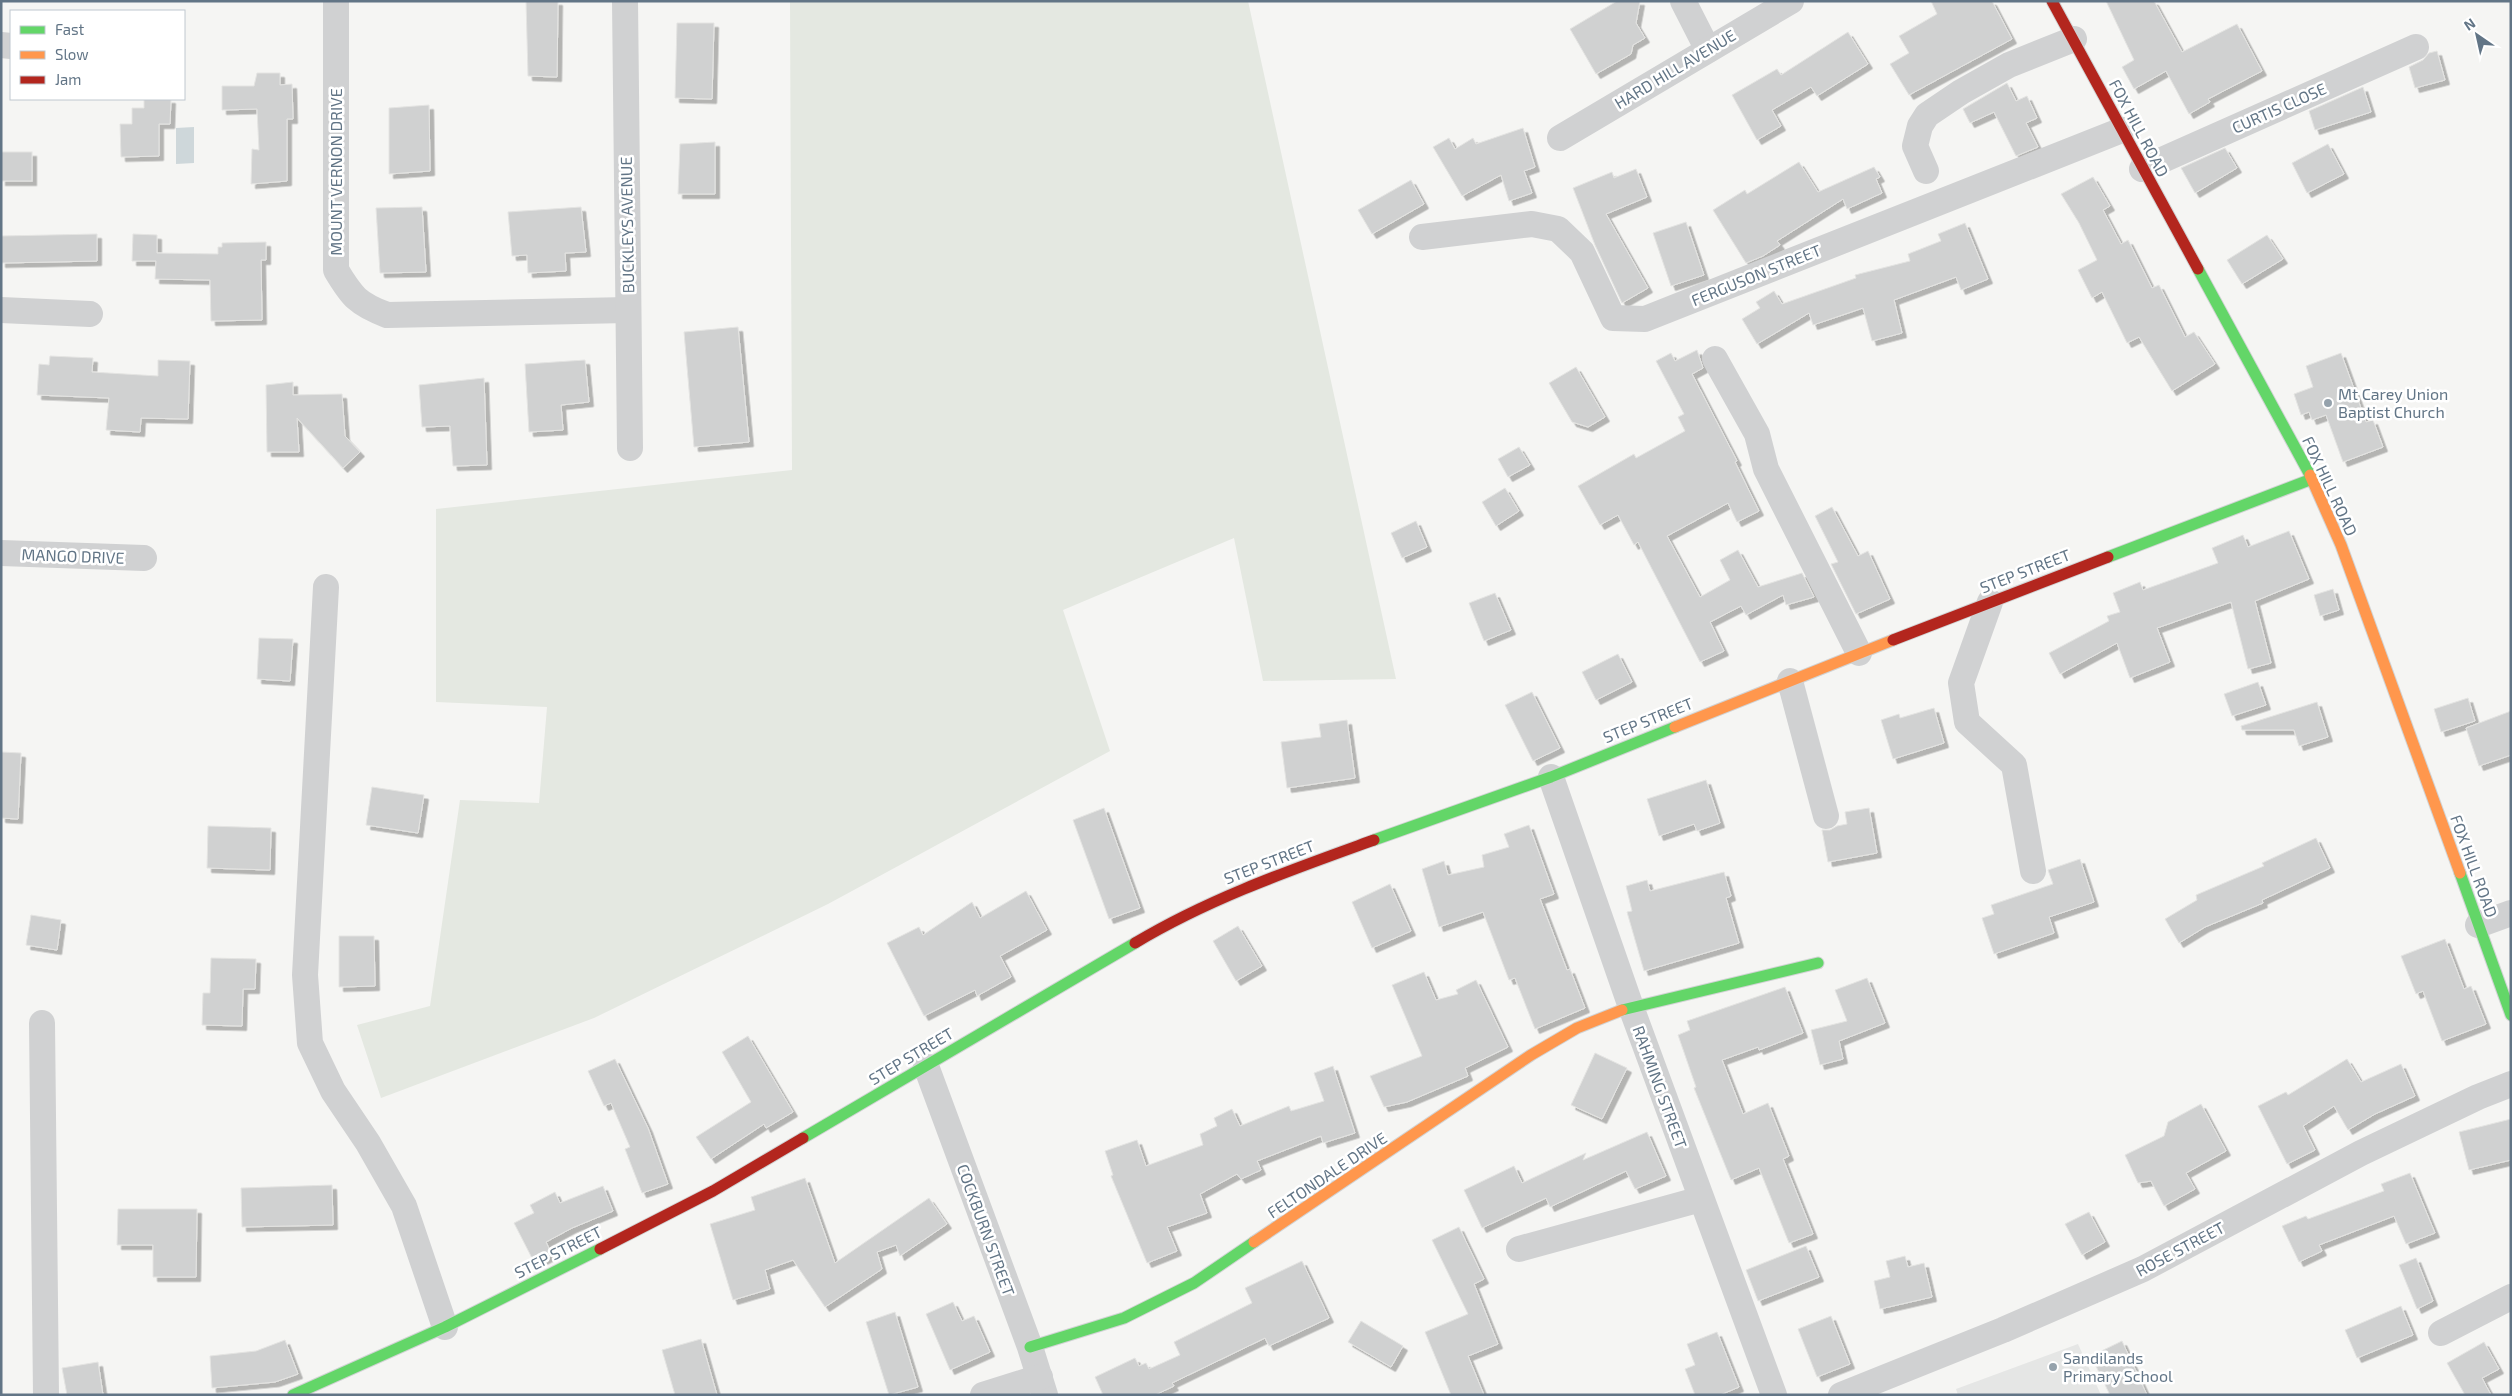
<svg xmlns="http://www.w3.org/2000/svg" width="2512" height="1396" font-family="'Exo 2',sans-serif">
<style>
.built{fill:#e5e6e5}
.green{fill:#e4e8e1}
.water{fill:#ced7da}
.building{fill:#d0d1d1;stroke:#e4e4e2;filter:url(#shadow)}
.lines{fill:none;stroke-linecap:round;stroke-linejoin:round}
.fast-casing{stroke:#d1d3d4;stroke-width:13}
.slow-casing{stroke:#d1d3d4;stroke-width:13}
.jam-casing{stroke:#d1d3d4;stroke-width:13}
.street{stroke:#d0d1d2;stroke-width:26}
.fast{stroke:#63d668;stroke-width:11}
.slow{stroke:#ff974d;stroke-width:11}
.jam{stroke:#b3261e;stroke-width:11}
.poi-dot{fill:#95a2ac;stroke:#fff;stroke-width:2}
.labels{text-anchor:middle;stroke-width:5;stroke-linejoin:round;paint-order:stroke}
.street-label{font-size:16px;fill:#627586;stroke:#fff}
.poi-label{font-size:16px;fill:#627586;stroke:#fff;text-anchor:start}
</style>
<defs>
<filter id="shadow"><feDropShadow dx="4.5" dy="4.5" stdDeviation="0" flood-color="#0004"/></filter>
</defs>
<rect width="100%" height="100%" fill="#f5f5f3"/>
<path class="built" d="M2078,1344L2101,1395H1958L1956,1389Z"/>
<path class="green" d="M790,1H1248L1396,679L1263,681L1234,538L1063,610L1110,751L828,904L594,1018L381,1098L357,1025L430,1006L460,800L539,803L547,707L436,702V509L792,470Z"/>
<path class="water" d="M194,127V163L176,164V128Z"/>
<g class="building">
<path d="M526,1H558L557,77L528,76Z"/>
<path d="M1617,1H1640L1636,23L1645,38L1633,45L1631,54L1596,74L1570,29Z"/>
<path d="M1931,1H1992L2012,39L1909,95L1890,64L1909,53L1899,36L1937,14Z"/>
<path d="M2106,1H2154L2182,52L2237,24L2262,71L2208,99L2210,102L2189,114L2166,71L2134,89L2122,67L2134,60Z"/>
<path d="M677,23H714L712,99L675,98Z"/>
<path d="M1848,32L1868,64L1817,96L1811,87L1772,110L1781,126L1757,140L1732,95L1777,69L1781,75Z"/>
<path d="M2437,51L2445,80L2415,88L2409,67L2423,60L2429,53Z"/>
<path d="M257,73H280V85L292,84L293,119H287V181L251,184L252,149L259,150L257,109L222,110V86H254Z"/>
<path d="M2007,83L2016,101L2027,96L2037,118L2026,123L2038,147L2016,156L1994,112L1970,123L1963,109Z"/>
<path d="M2363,87L2371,112L2315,130L2309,111Z"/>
<path d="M144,99H171L170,124H159V156L121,157L120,124H132V108H144Z"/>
<path d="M429,105L430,171L389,174V108Z"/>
<path d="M1523,128L1535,167L1524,171L1532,193L1509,201L1501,175L1462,196L1433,147L1449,138L1455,149L1473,138L1476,144Z"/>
<path d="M715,142V194H678L680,144Z"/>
<path d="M2328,144L2344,174L2307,193L2292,163Z"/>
<path d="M2225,148L2237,168L2195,193L2181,168Z"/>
<rect x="1" y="152" width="31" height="29"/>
<path d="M1799,162L1818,192L1874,167L1880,177L1876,179L1882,193L1847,209L1843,199L1777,241L1780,245L1763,256L1746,263L1713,210L1745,190L1747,194Z"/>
<path d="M1636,169L1647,197L1606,214L1648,288L1622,303L1595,245L1573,188L1612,172L1614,178Z"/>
<path d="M2093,177L2110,206L2103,210L2121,244L2128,240L2152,288L2159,285L2185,337L2194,332L2215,364L2172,391L2139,337L2127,343L2102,292L2092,298L2078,270L2097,260L2079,223L2061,194Z"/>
<path d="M1411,180L1424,204L1372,234L1358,210Z"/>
<path d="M422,207L426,272L380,273L376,208Z"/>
<path d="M581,207L586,252L565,253L566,271L528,273L527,255L512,256L508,212Z"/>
<path d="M1686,222L1704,275L1671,286L1653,233Z"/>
<path d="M1965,223L1988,279L1961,290L1956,277L1894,300L1902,333L1872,341L1863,308L1813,325L1809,313L1757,344L1742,319L1760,308L1756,302L1774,291L1782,304L1856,278L1855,275L1910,261L1908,254L1941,241L1938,234Z"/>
<path d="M97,234V261L1,263V236Z"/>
<path d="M133,234L157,235V253L218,254V247H222V243L266,242V260H261L262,320L211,321L210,280L155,279L156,261H132Z"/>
<path d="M2267,235L2283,259L2242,284L2227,260Z"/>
<path d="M738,327L749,442L694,447L684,332Z"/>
<path d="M1697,350L1703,368L1692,374L1737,461L1735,462L1759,511L1737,522L1728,503L1667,536L1700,597L1730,580L1720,560L1738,550L1758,587L1802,573L1814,597L1786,605L1783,595L1746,615L1741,606L1710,622L1724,651L1700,662L1638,542L1634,545L1618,515L1600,525L1578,486L1634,454L1636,458L1685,431L1678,417L1684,414L1656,361L1671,353L1675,361Z"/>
<path d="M2341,353L2366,422L2373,420L2383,447L2343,462L2326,415L2312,420L2309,412L2301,415L2294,394L2313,387L2306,366Z"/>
<path d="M50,356L93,358L92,372L158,376V360L190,361L188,419L141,418L140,432L106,430L109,398L37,395L39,364L49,365Z"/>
<path d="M585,360L589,402L561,405L563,430L529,432L525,364Z"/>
<path d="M1576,367L1605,417L1588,427L1572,422L1549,383Z"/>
<path d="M484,378L487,465L453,466L450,426L422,427L419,385Z"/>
<path d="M293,382V395L342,394L345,436L360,452L343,468L297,418L299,452H267L266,385Z"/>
<path d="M1519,447L1530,465L1508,477L1498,459Z"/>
<path d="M1505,488L1519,511L1496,526L1482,502Z"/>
<path d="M1832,507L1858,556L1868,551L1890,599L1856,614L1831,564L1838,562L1815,516Z"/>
<path d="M1416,521L1427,547L1402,558L1391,533Z"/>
<path d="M2289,531L2309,579L2255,601L2271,663L2248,669L2231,602L2157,628L2170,662L2130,678L2117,643L2060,674L2049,653L2109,621L2107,616L2120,612L2113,593L2140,582L2143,590L2218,563L2212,548L2243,535L2248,547Z"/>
<path d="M2333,589L2339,610L2320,616L2314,595Z"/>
<path d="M1495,593L1511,630L1484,641L1469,603Z"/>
<path d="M259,638L293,639L290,681L257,679Z"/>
<path d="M1618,654L1632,682L1596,700L1582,672Z"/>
<path d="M2258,682L2266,705L2232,716L2224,694Z"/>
<path d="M1532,692L1560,748L1533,761L1505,705Z"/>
<path d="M2468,698L2475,721L2441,732L2434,709Z"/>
<path d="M2317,702L2328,737L2299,746L2294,730H2242L2241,726Z"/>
<path d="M1934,708L1944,743L1893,759L1881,720L1899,714L1900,718Z"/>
<path d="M2511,711V755L2479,766L2466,728Z"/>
<path d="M1347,720L1355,778L1287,788L1281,742L1321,737L1319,724Z"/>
<path d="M1,752L21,753L18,819L1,818Z"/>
<path d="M1706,780L1720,823L1697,831L1694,824L1659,836L1647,799Z"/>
<path d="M372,787L424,795L418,833L366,825Z"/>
<path d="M1104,808L1140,908L1109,919L1073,820Z"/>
<path d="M1869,808L1877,853L1828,862L1822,830H1830L1837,826L1847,824L1845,812Z"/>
<path d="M1529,825L1554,894L1540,899L1567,970L1570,969L1585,1008L1535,1029L1515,978L1509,980L1483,912L1439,927L1422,869L1444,861L1448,875L1484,867L1482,855L1509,847L1504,834Z"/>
<path d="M208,826L271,828L270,870L207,868Z"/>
<path d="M2316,838L2330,868L2262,900L2263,903L2205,927L2179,943L2165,919L2197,900L2196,895L2264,866L2262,863Z"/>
<path d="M2080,859L2094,902L2049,917L2054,933L1994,954L1982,918L1994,914L1991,905L2053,884L2048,870Z"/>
<path d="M1724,872L1731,896L1726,898L1739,943L1644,971L1627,912L1632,911L1626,886L1647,880L1650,891Z"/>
<path d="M1390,884L1411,931L1372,948L1352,902Z"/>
<path d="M1026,891L1047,930L1000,956L1011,977L977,996L975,990L924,1016L887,943L919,927L923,935L972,902L980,918Z"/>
<path d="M31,915L61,920L57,950L26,945Z"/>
<path d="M1238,926L1262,966L1236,981L1213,941Z"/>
<path d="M339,936H374L375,986L339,987Z"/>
<path d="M2445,939L2464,989L2471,986L2486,1024L2442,1041L2423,991L2416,994L2401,956Z"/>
<path d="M211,958L256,959L255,989H243L242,1026L202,1025L203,993H210Z"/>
<path d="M1424,972L1436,1000L1458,994L1456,990L1476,980L1508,1047L1465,1068L1468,1076L1407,1102L1384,1107L1370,1076L1422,1056L1392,985Z"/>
<path d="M1867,978L1885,1023L1839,1041L1843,1059L1820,1065L1811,1030L1847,1021L1835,990Z"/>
<path d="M1785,987L1803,1033L1759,1050L1758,1047L1722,1060L1743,1114L1768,1103L1789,1156L1783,1159L1813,1234L1789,1243L1759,1168L1731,1180L1694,1088L1696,1087L1678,1035L1690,1030L1687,1021Z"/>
<path d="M748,1036L793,1112L766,1128L764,1124L711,1159L696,1137L751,1102L722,1052Z"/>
<path d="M1595,1053L1627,1068L1602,1119L1571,1105Z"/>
<path d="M615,1059L648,1128L668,1184L642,1193L625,1149L630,1147L611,1103L604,1106L588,1071Z"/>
<path d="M2347,1059L2361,1082L2401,1064L2415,1096L2375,1114L2348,1130L2334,1106L2303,1126L2315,1150L2287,1164L2258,1106L2286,1092L2288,1095Z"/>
<path d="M1333,1066L1355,1133L1323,1143L1321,1136L1257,1161L1261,1170L1241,1179L1237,1174L1200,1194L1207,1213L1167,1227L1177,1251L1147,1263L1111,1176L1113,1175L1105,1151L1137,1140L1146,1166L1203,1145L1200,1134L1217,1126L1214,1118L1232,1109L1240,1126L1289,1106L1291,1111L1324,1101L1314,1073Z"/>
<path d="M2201,1104L2226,1151L2186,1173L2195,1189L2164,1206L2151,1181L2138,1183L2125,1155L2164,1136L2168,1122Z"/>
<path d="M2511,1119V1160L2469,1170L2459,1132Z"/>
<path d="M1647,1132L1666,1176L1635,1189L1626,1171L1550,1207L1546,1198L1482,1228L1464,1190L1514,1166L1522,1183L1586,1153L1583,1160Z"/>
<path d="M2410,1173L2435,1233L2406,1244L2394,1216L2319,1245L2322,1251L2299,1262L2282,1226L2306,1216L2308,1219L2384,1191L2381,1184Z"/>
<path d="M805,1178L835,1263L929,1198L947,1224L900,1256L896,1245L877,1252L882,1269L825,1307L793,1260L765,1270L770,1289L733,1300L710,1224L755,1210L751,1197Z"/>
<path d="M332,1185L333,1225L242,1227L241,1188Z"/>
<path d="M603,1186L613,1211L572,1228L546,1242L552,1255L535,1264L514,1223L534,1213L530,1205L555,1192L560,1203Z"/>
<path d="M118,1209H197L196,1277H153V1245H117Z"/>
<path d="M2089,1212L2105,1242L2082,1255L2065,1224Z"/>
<path d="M1459,1227L1484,1279L1474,1284L1498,1344L1468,1356L1484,1395H1451L1425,1332L1468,1314L1432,1240Z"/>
<path d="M1806,1246L1819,1277L1758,1301L1746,1270Z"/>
<path d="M1905,1256L1908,1267L1924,1263L1932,1297L1880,1309L1874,1281L1890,1277L1886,1261Z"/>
<path d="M2416,1258L2433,1301L2417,1309L2399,1265Z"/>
<path d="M1302,1261L1329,1318L1269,1346L1265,1338L1172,1383L1174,1386L1155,1395H1103L1095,1377L1135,1358L1139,1366L1146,1363L1149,1369L1180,1355L1174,1342L1252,1303L1245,1288Z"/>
<path d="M953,1302L962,1321L974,1316L990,1352L950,1370L926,1314Z"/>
<path d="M2401,1306L2413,1335L2357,1358L2345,1330Z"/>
<path d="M895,1312L918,1387L889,1395L866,1322Z"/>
<path d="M1831,1316L1850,1364L1817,1377L1798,1329Z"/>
<path d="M1361,1321L1403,1346L1391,1367L1348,1342Z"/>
<path d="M1717,1332L1739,1387L1720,1395H1695L1685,1369L1695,1365L1687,1344Z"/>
<path d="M701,1339L717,1395H675L662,1350Z"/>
<path d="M285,1340L298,1374L275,1382L212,1388L210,1356L256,1351Z"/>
<path d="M2122,1341L2147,1395H2110L2091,1356Z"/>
<path d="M2484,1342L2499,1369L2482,1378L2491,1395H2465L2447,1363Z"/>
<path d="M98,1362L103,1395H67L62,1368Z"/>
</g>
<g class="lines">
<defs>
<g id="fast">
<path d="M2198,269L2310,475"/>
<path d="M2108,557L2312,479"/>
<path d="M1374,840L1551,777L1675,727"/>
<path d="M2460,873L2511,1015"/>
<path d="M1622,1010L1818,963"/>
<path d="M803,1138L1135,943"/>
<path d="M1030,1347L1124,1318L1194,1283L1254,1242"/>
<path d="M293,1395L445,1327L600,1249"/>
</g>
<g id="slow">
<path d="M2310,475L2341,545L2460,873"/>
<path d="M1675,727L1893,640"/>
<path d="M1254,1242L1531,1055L1577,1028L1622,1010"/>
</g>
<g id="jam">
<path d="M2052,1L2198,269"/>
<path d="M1893,640L2108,557"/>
<path d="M1135,943C1210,898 1291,870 1374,840"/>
<path d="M600,1249L713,1191L803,1138"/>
</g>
</defs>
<use href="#fast" class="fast-casing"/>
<use href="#slow" class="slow-casing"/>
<use href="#jam" class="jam-casing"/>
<g class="street">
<path d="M336,1V270C352,297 358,304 387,315L628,310"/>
<path d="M625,1L630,448"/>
<path d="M1683,1L1708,50"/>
<path d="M1,45L11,46"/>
<path d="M1560,138L1791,1"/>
<path d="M2142,169L2416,47"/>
<path d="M1926,171L1915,146L1920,126L1927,115L1961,92L2009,65L2074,39"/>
<path d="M1422,237L1532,224L1558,229L1582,252L1613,318L1645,319L2122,130"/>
<path d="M1,310L90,314"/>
<path d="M1715,359L1757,434L1766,469L1859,653"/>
<path d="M1,553L144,558"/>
<path d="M326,587L305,975L310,1043L333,1091L368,1143L404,1206L445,1327"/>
<path d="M1990,602L1961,683L1967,722L2014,765L2033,871"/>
<path d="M1790,681L1826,816"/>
<path d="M1551,777L1631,1007L1774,1395"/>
<path d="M2478,925L2511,913"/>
<path d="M42,1023L46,1395"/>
<path d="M926,1066L1030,1347L1045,1395"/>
<path d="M1519,1249L1701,1199"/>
<path d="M2441,1333L2511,1297"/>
<path d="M983,1395L1040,1377"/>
<path d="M1841,1395L2003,1330L2143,1269L2361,1153L2478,1097L2511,1084"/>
</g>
<use href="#fast" class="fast"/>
<use href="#slow" class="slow"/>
<use href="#jam" class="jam"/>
</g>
<g class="poi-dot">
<circle cx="2328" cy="403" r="5"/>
<circle cx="2053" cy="1367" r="5"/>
</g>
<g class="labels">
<g class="street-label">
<text transform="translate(1675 69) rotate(-31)" y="6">HARD HILL AVENUE</text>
<text transform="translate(2279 108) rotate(-24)" y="6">CURTIS CLOSE</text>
<text transform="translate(2139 128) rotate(62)" y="6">FOX HILL ROAD</text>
<text transform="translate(336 172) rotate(-90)" y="6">MOUNT VERNON DRIVE</text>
<text transform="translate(627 225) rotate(-91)" y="6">BUCKLEYS AVENUE</text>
<text transform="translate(1756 275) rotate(-22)" y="6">FERGUSON STREET</text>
<text transform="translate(2330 486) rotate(65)" y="6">FOX HILL ROAD</text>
<text transform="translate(73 556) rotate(2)" y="6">MANGO DRIVE</text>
<text transform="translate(2025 571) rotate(-21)" y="6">STEP STREET</text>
<text transform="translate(1648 720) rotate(-22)" y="6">STEP STREET</text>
<text transform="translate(1269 862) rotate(-21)" y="6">STEP STREET</text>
<text transform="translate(2474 866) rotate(70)" y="6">FOX HILL ROAD</text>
<text transform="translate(911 1056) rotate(-31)" y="6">STEP STREET</text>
<text transform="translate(1660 1087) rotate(70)" y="6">RAHMING STREET</text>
<text transform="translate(1327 1175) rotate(-34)" y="6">FELTONDALE DRIVE</text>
<text transform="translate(986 1230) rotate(70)" y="6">COCKBURN STREET</text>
<text transform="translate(2180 1249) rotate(-28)" y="6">ROSE STREET</text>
<text transform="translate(558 1252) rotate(-27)" y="6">STEP STREET</text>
</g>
<g class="poi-label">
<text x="2338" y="400">Mt Carey Union<tspan x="2338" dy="18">Baptist Church</tspan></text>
<text x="2063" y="1364">Sandilands<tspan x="2063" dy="18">Primary School</tspan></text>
</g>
</g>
<rect width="2512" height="1396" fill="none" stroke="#627586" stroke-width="5"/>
<rect x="10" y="10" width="175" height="90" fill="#ffffff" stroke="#c0c8cf"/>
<rect x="20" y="26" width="25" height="8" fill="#63d668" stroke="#c0c8cf"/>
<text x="55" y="35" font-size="15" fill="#627586">Fast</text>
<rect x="20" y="51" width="25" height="8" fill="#ff974d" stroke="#c0c8cf"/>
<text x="55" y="60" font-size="15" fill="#627586">Slow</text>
<rect x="20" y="76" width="25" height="8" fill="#b3261e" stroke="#c0c8cf"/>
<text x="55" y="85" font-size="15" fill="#627586">Jam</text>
<g transform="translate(2477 35) rotate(326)" stroke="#ffffff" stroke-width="4" paint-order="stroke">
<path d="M0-4L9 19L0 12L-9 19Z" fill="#627586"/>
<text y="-8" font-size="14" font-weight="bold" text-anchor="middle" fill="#627586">N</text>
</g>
</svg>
